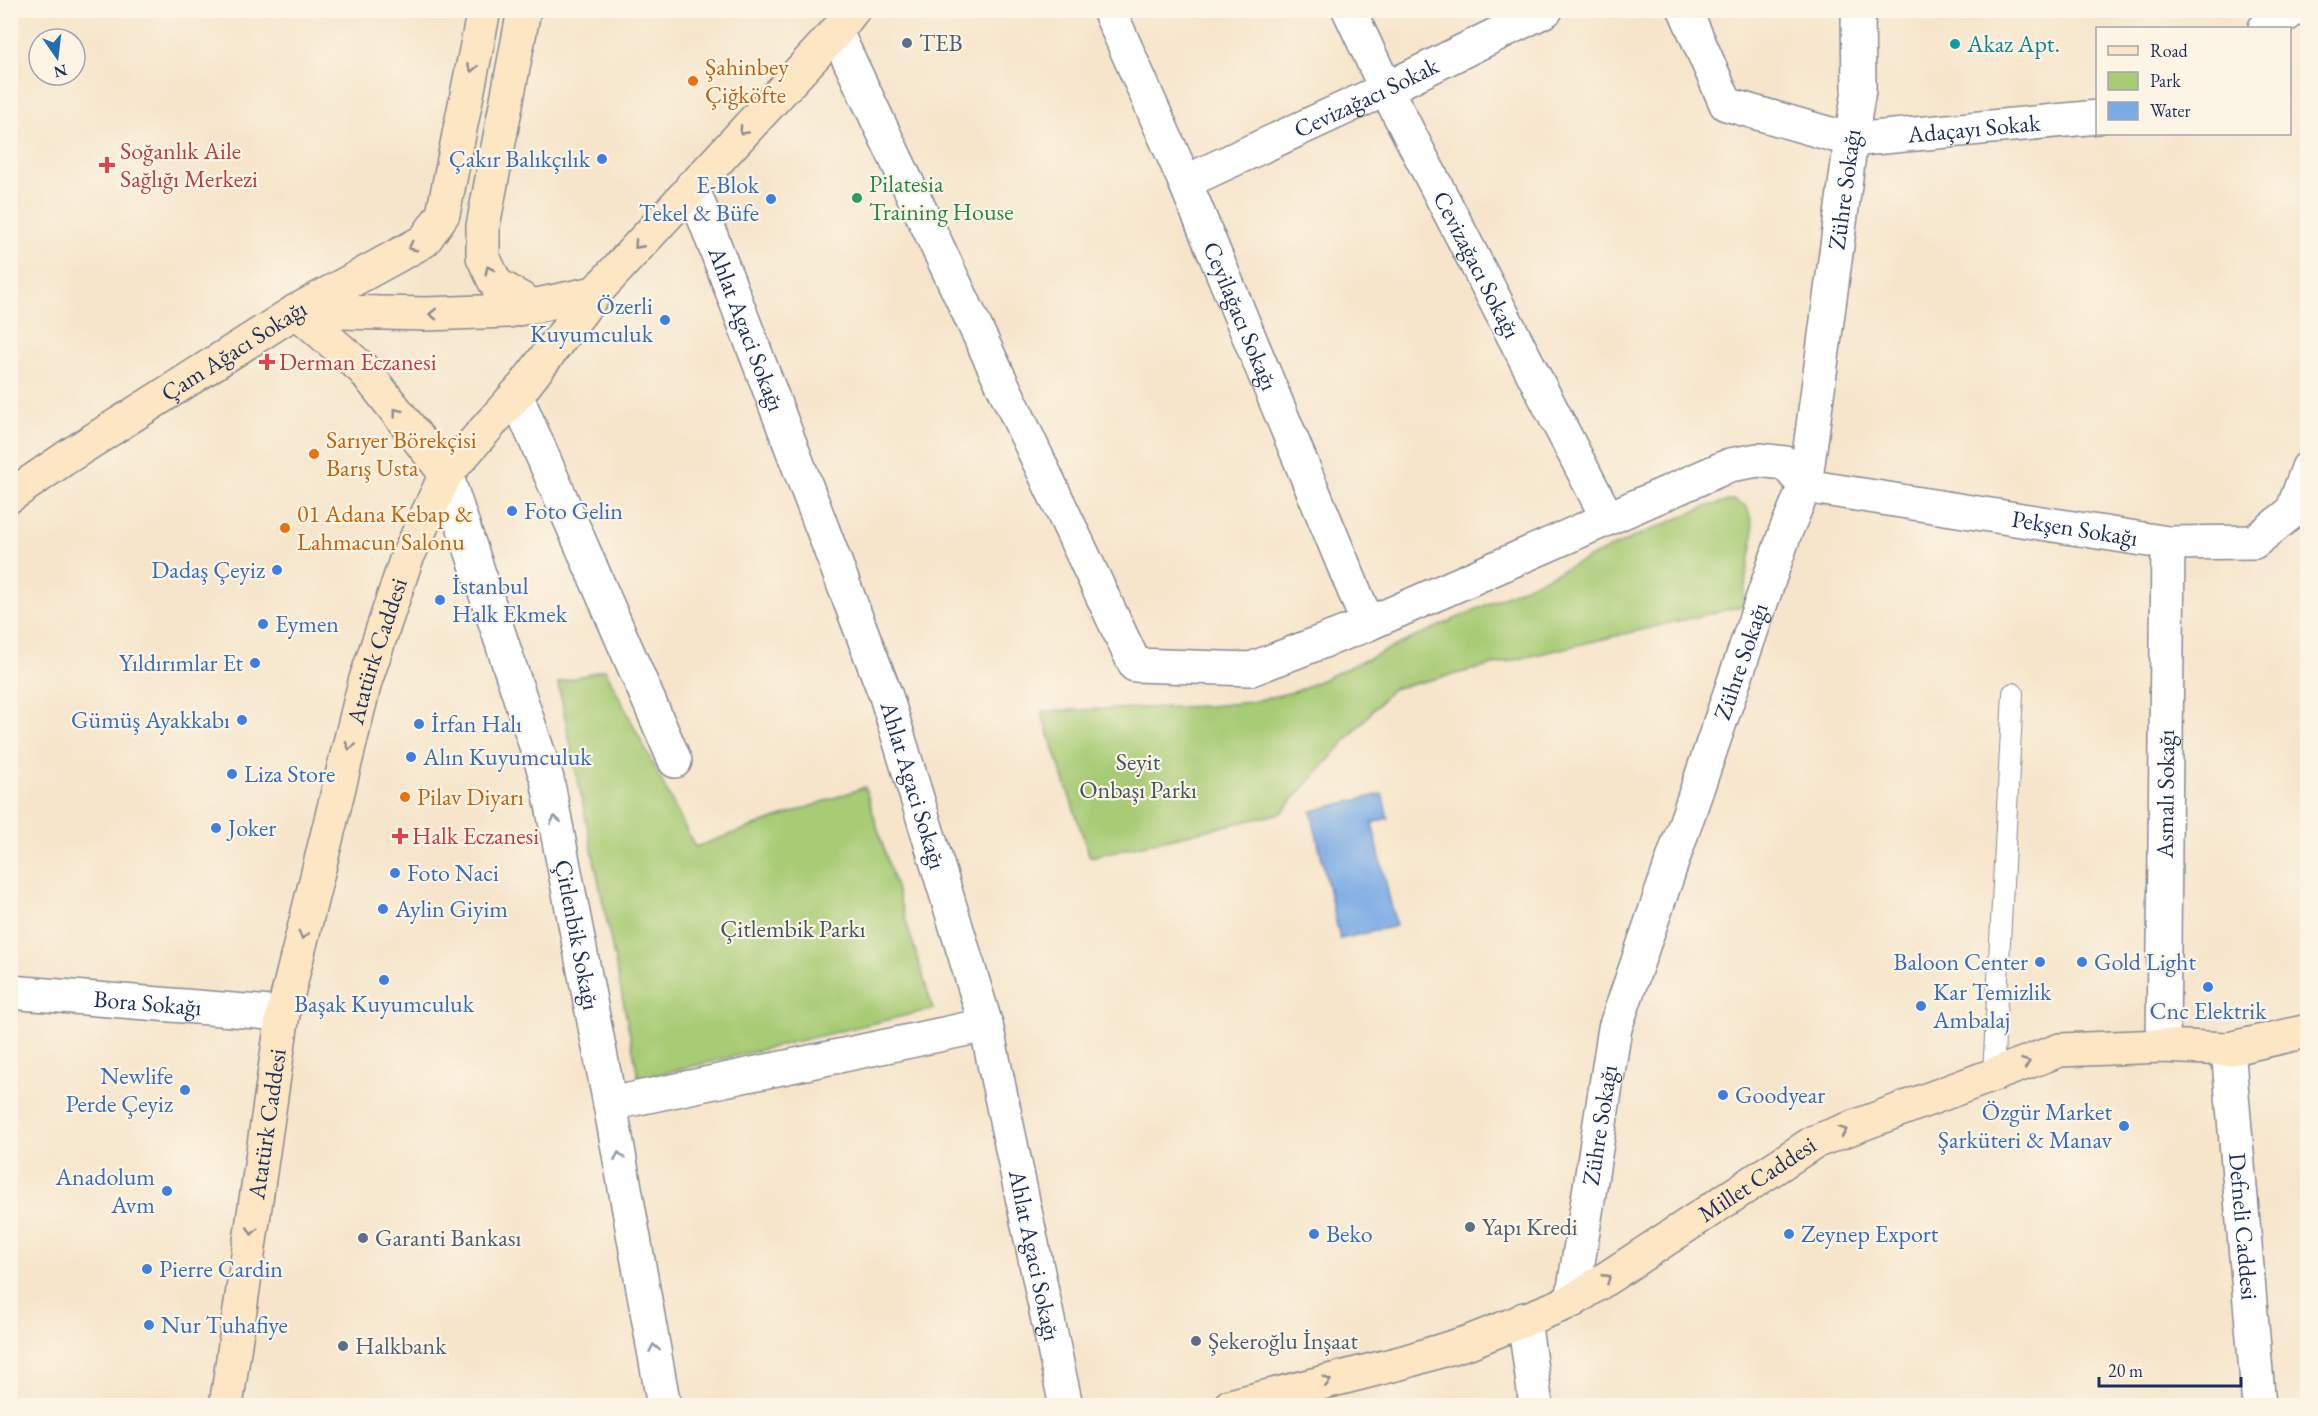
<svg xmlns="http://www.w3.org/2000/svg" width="2318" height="1416" font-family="'EB Garamond',serif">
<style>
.green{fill:#a8cb75;stroke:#627d6a;stroke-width:1.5}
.water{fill:#7aabe5;stroke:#4a6da2;stroke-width:1.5}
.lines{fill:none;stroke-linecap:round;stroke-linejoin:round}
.lane-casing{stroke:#888a94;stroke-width:22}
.street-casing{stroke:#888a94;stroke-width:36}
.secondary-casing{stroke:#888a94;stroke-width:36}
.lane{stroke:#fff;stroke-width:20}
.street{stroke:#fff;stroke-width:33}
.secondary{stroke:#fce6c4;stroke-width:33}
.oneway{stroke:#8c8a91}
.oneway2{stroke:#8d97ae}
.service-dot{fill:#5c6f8a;stroke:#fcf5e5;stroke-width:2}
.culture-dot{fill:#0f9aa8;stroke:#fcf5e5;stroke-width:2}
.food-dot{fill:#e8710a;stroke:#fcf5e5;stroke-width:2}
.shop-dot{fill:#3f7fe0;stroke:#fcf5e5;stroke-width:2}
.health-dot{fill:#e0444e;stroke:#fcf5e5;stroke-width:2}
.leisure-dot{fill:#2e9e5b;stroke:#fcf5e5;stroke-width:2}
.labels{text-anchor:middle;stroke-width:4.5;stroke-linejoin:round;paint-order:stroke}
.service-label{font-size:24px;fill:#4e5e75;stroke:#fcf5e5;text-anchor:start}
.culture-label{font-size:24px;fill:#0d838f;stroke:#fcf5e5;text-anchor:start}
.food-label{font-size:24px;fill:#c56008;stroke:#fcf5e5;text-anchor:start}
.street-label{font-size:24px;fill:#1b2f5e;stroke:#fcf5e5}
.health-label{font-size:24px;fill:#be3a42;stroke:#fcf5e5;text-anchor:start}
.shop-label{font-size:24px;fill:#366cbe;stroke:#fcf5e5;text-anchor:start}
.leisure-label{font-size:24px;fill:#27864d;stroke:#fcf5e5;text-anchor:start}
.park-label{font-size:24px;fill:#3e5664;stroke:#fcf5e5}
</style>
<rect width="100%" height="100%" fill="#fcf5e5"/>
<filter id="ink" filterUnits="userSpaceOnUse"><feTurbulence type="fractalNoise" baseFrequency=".0167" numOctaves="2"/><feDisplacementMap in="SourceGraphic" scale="12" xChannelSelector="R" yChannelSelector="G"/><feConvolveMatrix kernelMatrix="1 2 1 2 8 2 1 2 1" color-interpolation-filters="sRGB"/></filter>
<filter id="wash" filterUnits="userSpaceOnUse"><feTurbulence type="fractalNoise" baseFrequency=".008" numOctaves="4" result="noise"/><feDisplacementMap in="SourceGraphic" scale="24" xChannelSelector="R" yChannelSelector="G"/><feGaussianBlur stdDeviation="1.35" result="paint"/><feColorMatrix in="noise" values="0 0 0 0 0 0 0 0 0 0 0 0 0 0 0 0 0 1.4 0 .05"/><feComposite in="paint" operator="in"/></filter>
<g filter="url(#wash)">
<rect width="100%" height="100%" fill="#f6e5cb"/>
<g class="green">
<path d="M1733,500L1746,506C1758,531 1752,547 1747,572C1745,583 1744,595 1743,606L1392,689L1281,813L1090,857L1041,711L1209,706L1251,702L1297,691L1637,536L1705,507Z"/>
<path d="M605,669L695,847L865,787L933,1009L639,1079L558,683Z"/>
</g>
<path class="water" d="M1382,794L1388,818L1372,823L1396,926L1340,939L1311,811Z"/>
</g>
<g filter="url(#ink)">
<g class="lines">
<defs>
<path id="lane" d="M1993,1075L2013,693"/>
<g id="street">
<path id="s1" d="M1109,10L1185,182L1368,624"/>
<path id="s2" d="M1349,10L1386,89L1607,517"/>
<path id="s3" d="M1685,10L1726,104L1851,140L2098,117"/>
<path d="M2265,28L2289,13V10"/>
<path id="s4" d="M836,32L1135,665L1251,669L1368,624L1730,465L1758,460L1785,463L1805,486L2168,543L2254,542L2292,512L2308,468"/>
<path id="s5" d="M1185,182L1386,89L1546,10"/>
<path id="s6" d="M692,186L886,696L986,1025L1066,1406"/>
<path d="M516,395L675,761"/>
<path id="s7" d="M446,474L547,779L610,1104L664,1406"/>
<path id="s8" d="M10,992L283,1014"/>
<path id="s9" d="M2163,1046L2168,543"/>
<path id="s10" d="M2228,1049L2259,1406"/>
<path d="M610,1104L986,1025"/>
<path id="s11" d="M1572,1301L1615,1028L1785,533L1805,486L1851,140L1859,90L1858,10"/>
<path d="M1524,1319L1536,1406"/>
</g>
<g id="secondary">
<path d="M524,10L483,226V257L496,284L533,306"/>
<path d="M296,311L426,314L508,311L595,293"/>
<path d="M296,311L364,370L446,474"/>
<path id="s12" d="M10,496L67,457L296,311L424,241L443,214L484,10"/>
<path id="s13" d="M226,1406L283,1014L365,682L406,560L446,474L524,386L595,293L836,32L853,10"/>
<path id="s14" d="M1230,1406L1404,1362L1469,1342L1572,1301L1814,1142L2060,1050L2163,1046L2228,1049L2308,1031"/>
</g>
</defs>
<use href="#lane" class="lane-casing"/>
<use href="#street" class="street-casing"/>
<use href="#secondary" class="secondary-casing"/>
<use href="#lane" class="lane"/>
<use href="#street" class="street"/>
<use href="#secondary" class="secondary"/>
</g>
<defs><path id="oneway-chevron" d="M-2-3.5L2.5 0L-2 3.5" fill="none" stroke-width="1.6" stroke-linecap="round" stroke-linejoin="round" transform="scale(1.5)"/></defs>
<g class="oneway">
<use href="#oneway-chevron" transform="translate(472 68) rotate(101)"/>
<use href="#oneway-chevron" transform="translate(743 131) rotate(133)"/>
<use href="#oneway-chevron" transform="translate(638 245) rotate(132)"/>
<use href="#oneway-chevron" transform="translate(412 247) rotate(153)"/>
<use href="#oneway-chevron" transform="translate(489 270) rotate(-115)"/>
<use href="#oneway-chevron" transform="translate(433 314) rotate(179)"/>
<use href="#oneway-chevron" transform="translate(397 412) rotate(-128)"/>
<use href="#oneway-chevron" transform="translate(350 746) rotate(104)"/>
<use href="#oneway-chevron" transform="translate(303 935) rotate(104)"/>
<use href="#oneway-chevron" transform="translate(2026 1063) rotate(-20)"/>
<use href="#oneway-chevron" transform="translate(1843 1131) rotate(-20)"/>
<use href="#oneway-chevron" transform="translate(252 1231) rotate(98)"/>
<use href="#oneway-chevron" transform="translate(1607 1278) rotate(-33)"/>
<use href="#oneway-chevron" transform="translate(1327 1381) rotate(-13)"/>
</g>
<g class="oneway2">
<use href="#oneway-chevron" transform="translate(555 820) rotate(-101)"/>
<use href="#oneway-chevron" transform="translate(619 1156) rotate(-100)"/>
<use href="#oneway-chevron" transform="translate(654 1348) rotate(-100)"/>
</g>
</g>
<g class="service-dot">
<circle cx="907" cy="43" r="6"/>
<circle cx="1470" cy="1227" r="6"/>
<circle cx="363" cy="1238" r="6"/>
<circle cx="1196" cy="1341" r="6"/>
<circle cx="343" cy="1346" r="6"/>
</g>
<circle class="culture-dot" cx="1955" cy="44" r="6"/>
<g class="food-dot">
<circle cx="693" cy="81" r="6"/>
<circle cx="314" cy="454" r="6"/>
<circle cx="285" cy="528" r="6"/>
<circle cx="405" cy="797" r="6"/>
</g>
<g class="shop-dot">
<circle cx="602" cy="159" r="6"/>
<circle cx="771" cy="199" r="6"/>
<circle cx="665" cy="320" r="6"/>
<circle cx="512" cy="511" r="6"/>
<circle cx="277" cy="570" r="6"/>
<circle cx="440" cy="600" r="6"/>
<circle cx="263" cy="624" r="6"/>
<circle cx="255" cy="663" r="6"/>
<circle cx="242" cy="720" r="6"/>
<circle cx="419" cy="724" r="6"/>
<circle cx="411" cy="757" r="6"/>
<circle cx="232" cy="774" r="6"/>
<circle cx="216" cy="828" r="6"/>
<circle cx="395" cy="873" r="6"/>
<circle cx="383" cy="909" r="6"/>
<circle cx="2040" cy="962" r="6"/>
<circle cx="2082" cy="962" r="6"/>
<circle cx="384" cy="980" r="6"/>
<circle cx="2208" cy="987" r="6"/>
<circle cx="1921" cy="1006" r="6"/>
<circle cx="185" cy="1090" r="6"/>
<circle cx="1723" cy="1095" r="6"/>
<circle cx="2124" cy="1126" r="6"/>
<circle cx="167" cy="1191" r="6"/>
<circle cx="1314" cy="1234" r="6"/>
<circle cx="1789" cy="1234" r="6"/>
<circle cx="147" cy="1269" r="6"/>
<circle cx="149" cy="1325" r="6"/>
</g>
<g class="health-dot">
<path d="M104 156h6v6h6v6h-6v6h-6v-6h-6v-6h6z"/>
<path d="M264 353h6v6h6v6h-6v6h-6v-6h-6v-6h6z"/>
<path d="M397 827h6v6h6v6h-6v6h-6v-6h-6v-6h6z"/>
</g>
<circle class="leisure-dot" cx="857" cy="198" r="6"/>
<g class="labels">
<g class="service-label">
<text x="919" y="51">TEB</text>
<text x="1482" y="1235">Yapı Kredi</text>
<text x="375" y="1246">Garanti Bankası</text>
<text x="1208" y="1349">Şekeroğlu İnşaat</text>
<text x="355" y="1354">Halkbank</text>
</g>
<g class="culture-label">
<text x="1967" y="52">Akaz Apt.</text>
</g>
<g class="food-label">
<text x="705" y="75">Şahinbey<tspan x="705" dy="28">Çiğköfte</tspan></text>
<text x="326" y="448">Sarıyer Börekçisi<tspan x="326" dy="28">Barış Usta</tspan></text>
<text x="297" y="522">01 Adana Kebap &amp;<tspan x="297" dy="28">Lahmacun Salonu</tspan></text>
<text x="417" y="805">Pilav Diyarı</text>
</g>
<g class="street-label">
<text dy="8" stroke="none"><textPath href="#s5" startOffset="200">Cevizağacı Sokak</textPath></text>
<text dy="8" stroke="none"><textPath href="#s3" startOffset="356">Adaçayı Sokak</textPath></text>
<text dy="8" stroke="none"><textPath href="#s11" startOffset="1150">Zühre Sokağı</textPath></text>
<text dy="8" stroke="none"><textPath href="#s2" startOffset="285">Cevizağacı Sokağı</textPath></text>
<text dy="8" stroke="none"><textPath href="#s1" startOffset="333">Ceyilağacı Sokağı</textPath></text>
<text dy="8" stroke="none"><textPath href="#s6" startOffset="153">Ahlat Agaci Sokağı</textPath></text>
<text dy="8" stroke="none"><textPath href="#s12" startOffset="267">Çam Ağacı Sokağı</textPath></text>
<text dy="8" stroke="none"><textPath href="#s4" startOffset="1696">Pekşen Sokağı</textPath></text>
<text dy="8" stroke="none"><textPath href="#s13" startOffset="771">Atatürk Caddesi</textPath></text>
<text dy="8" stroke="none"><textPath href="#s11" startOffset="664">Zühre Sokağı</textPath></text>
<text dy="8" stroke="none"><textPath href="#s6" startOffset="639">Ahlat Agaci Sokağı</textPath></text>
<text dy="8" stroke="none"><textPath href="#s9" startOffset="252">Asmalı Sokağı</textPath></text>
<text dy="8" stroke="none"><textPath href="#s7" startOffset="480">Çitlenbik Sokağı</textPath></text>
<text dy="8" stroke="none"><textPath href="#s8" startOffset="138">Bora Sokağı</textPath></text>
<text dy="8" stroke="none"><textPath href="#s13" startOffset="285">Atatürk Caddesi</textPath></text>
<text dy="8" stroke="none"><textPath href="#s11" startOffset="178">Zühre Sokağı</textPath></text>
<text dy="8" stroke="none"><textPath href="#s14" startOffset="580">Millet Caddesi</textPath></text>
<text dy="8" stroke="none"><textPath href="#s10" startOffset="178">Defneli Caddesi</textPath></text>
<text dy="8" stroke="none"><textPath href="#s6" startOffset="1125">Ahlat Agaci Sokağı</textPath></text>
</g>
<g class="health-label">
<text x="120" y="159">Soğanlık Aile<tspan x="120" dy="28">Sağlığı Merkezi</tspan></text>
<text x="279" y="370">Derman Eczanesi</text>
<text x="412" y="844">Halk Eczanesi</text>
</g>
<g class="shop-label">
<text x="590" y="167" text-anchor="end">Çakır Balıkçılık</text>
<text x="759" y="193" text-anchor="end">E-Blok<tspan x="759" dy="28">Tekel &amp; Büfe</tspan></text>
<text x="653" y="314" text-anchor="end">Özerli<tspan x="653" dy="28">Kuyumculuk</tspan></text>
<text x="524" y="519">Foto Gelin</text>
<text x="265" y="578" text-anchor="end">Dadaş Çeyiz</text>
<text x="452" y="594">İstanbul<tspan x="452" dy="28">Halk Ekmek</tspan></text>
<text x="275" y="632">Eymen</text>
<text x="243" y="671" text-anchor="end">Yıldırımlar Et</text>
<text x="230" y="728" text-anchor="end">Gümüş Ayakkabı</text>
<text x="431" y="732">İrfan Halı</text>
<text x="423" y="765">Alın Kuyumculuk</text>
<text x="244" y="782">Liza Store</text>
<text x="228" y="836">Joker</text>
<text x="407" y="881">Foto Naci</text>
<text x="395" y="917">Aylin Giyim</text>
<text x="2028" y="970" text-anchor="end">Baloon Center</text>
<text x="2094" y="970">Gold Light</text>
<text x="1933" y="1000">Kar Temizlik<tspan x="1933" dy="28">Ambalaj</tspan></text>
<text x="384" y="1012" text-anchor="middle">Başak Kuyumculuk</text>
<text x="2208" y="1019" text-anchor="middle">Cnc Elektrik</text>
<text x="173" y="1084" text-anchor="end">Newlife<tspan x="173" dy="28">Perde Çeyiz</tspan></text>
<text x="1735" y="1103">Goodyear</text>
<text x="2112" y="1120" text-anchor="end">Özgür Market<tspan x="2112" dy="28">Şarküteri &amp; Manav</tspan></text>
<text x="155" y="1185" text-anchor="end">Anadolum<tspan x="155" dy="28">Avm</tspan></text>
<text x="1326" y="1242">Beko</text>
<text x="1801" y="1242">Zeynep Export</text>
<text x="159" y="1277">Pierre Cardin</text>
<text x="161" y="1333">Nur Tuhafiye</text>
</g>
<g class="leisure-label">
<text x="869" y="192">Pilatesia<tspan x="869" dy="28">Training House</tspan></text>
</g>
<g class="park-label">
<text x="1138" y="770">Seyit<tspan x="1138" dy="28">Onbaşı Parkı</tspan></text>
<text x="793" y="937">Çitlembik Parkı</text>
</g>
</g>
<rect width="2318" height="1416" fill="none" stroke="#fcf5e5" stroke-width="36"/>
<rect x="2096" y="27" width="195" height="108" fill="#fcf5e5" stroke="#a2a6af" stroke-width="1.5"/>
<rect x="2108" y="46" width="30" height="9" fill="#fce6c4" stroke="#a2a6af" stroke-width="1.5"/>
<text x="2150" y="57" font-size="18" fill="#1b2f5e">Road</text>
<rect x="2108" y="72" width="30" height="18" fill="#a8cb75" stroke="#a2a6af" stroke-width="1.5"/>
<text x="2150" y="87" font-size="18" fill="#1b2f5e">Park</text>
<rect x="2108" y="102" width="30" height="18" fill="#7aabe5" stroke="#a2a6af" stroke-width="1.5"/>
<text x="2150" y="117" font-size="18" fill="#1b2f5e">Water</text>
<g transform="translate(57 57) rotate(166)"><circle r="28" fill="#fcf5e5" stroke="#a2a6af" stroke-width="1.5"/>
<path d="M0-4.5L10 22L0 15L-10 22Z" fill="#1f6fb2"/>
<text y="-9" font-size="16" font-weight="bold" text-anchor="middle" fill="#1b2f5e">N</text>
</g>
<path d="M2099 1377v9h142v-9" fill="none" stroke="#1b2f5e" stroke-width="3"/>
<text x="2108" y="1377" font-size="18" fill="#1b2f5e" stroke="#fcf5e5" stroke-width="4.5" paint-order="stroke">20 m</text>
</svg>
